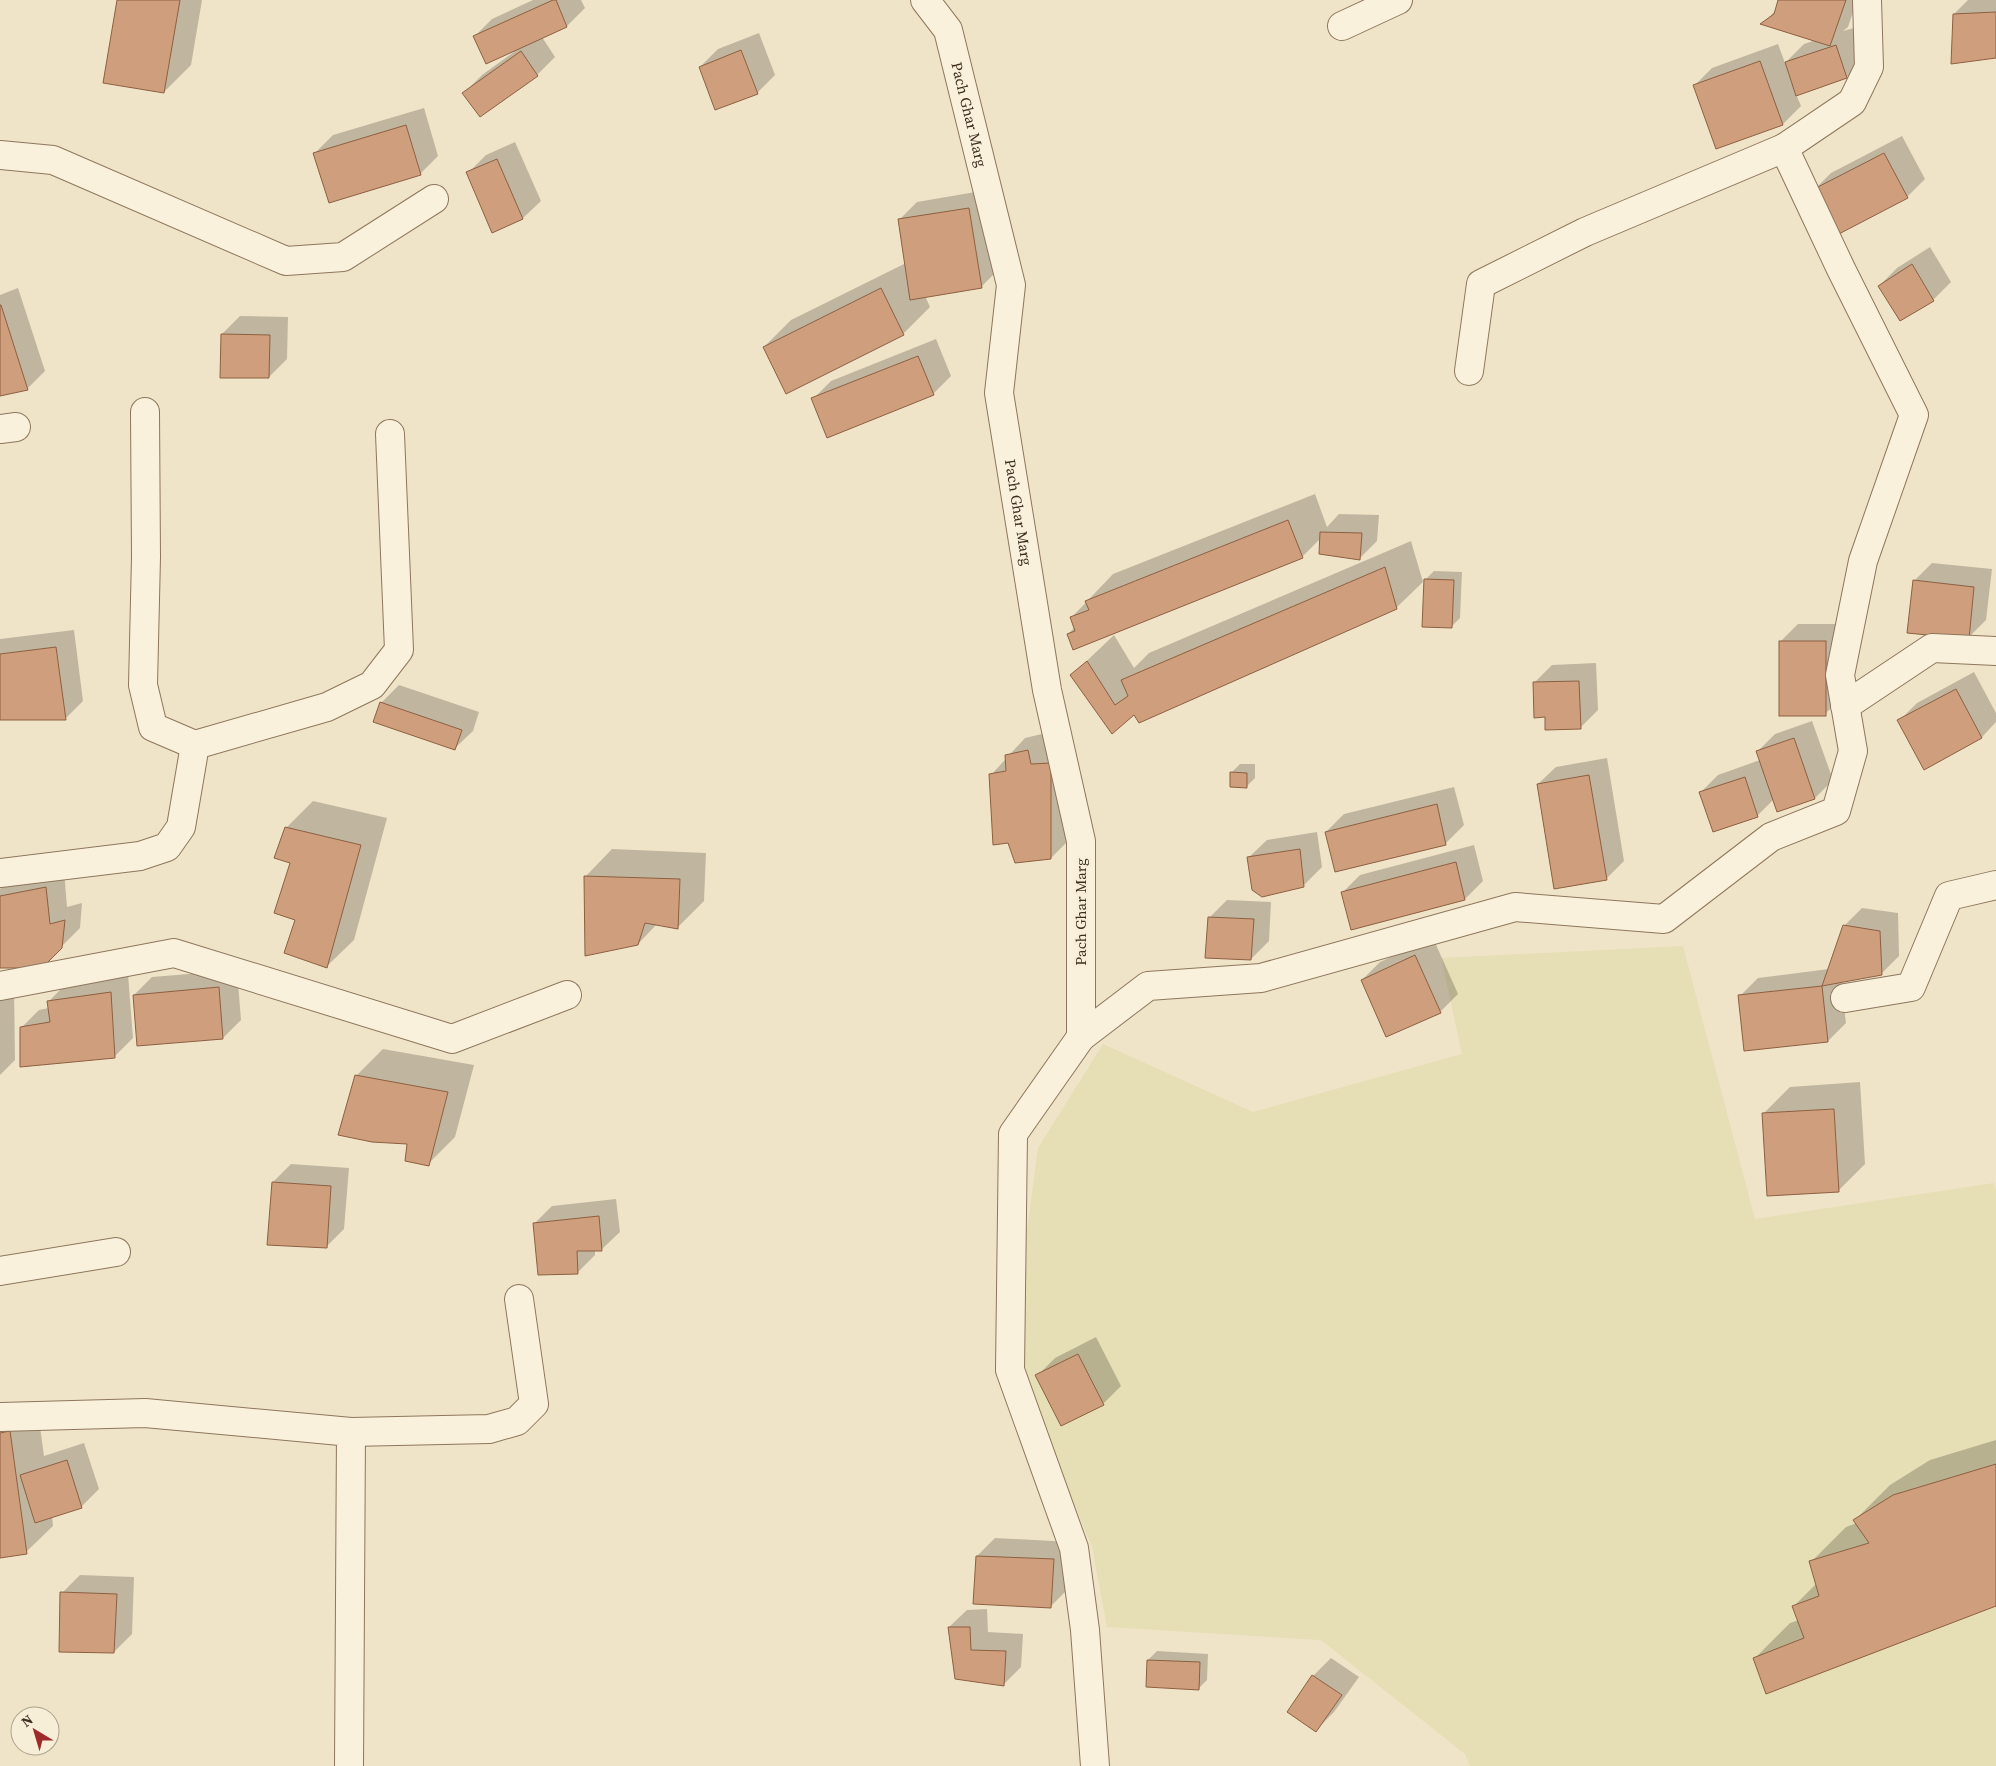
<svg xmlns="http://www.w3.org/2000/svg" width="1996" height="1766" font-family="'Source Serif 4',serif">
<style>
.farmland{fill:#e6deb5}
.shadow{fill:#0003}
.building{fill:#cf9f7d;stroke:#8d5f41}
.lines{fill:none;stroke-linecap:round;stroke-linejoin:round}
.minor-casing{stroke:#8d765c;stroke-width:30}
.minor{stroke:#faf1dc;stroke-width:28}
.labels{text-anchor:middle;stroke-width:5;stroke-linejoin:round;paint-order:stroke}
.street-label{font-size:15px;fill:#3d2e20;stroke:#f7eed8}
</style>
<rect width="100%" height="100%" fill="#f0e4c8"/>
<path class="farmland" d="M1683,946L1755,1219L1994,1183L1996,1191V1766H1470L1465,1754L1321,1640L1107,1627L1092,1547L1011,1351L1038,1148L1103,1044L1253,1112L1462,1054L1441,958Z"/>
<g class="shadow">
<path d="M118,0H202L191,65L164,92Z"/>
<path d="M533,0H581L585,8L567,26L542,37L555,57L537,75L480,116L464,93L482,75L518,49L474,37L492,19Z"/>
<path d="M1779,0H1857L1848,27L1843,31L1854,28L1865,59L1847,77L1796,94L1801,106L1783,124L1717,147L1694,86L1712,68L1778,44L1785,63L1804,44L1816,40L1762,24L1776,10Z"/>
<path d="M1968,0H1996V56L1954,14Z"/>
<path d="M759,33L775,75L757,93L700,67L718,49Z"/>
<path d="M424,108L438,156L420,174L315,153L333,135Z"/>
<path d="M1902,136L1925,179L1907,197L1813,191L1831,173Z"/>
<path d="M515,142L541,201L523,218L468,173L486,155Z"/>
<path d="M987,190L999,269L981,287L925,296L930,307L903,334L764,347L791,320L906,263L899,220L917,202Z"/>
<path d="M1930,247L1951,282L1933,300L1879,286L1897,268Z"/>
<path d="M18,288L45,371L27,389L0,395V295Z"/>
<path d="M240,316L288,317L287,359L269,377L222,334Z"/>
<path d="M936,339L951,376L933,394L813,399L831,381Z"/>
<path d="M1315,494L1327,527L1339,514L1379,515L1377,541L1359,559L1321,538L1302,557L1068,634L1075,627L1071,618L1113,574Z"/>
<path d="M1411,541L1423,582L1396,608L1135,713L1112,732L1072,675L1114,635L1134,668L1149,653Z"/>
<path d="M1932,563L1992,569L1986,620L1968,638L1914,581Z"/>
<path d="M1434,571L1462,572L1460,618L1451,627L1425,580Z"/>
<path d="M1798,624H1843V696L1825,714L1780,642Z"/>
<path d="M74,630L83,701L65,719L0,718V639Z"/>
<path d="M1596,663L1598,710L1580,728L1534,683L1552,665Z"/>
<path d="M1974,672L1996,713V722L1982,737L1924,768L1899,721L1917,703Z"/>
<path d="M399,685L479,712L473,731L455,748L381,703Z"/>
<path d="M1812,721L1833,780L1815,798L1778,810L1774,799L1757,816L1700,793L1718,775L1760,760L1757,752L1775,734Z"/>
<path d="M1046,733L1069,840L1051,858L1009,842L991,775L1025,738Z"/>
<path d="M1607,758L1624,861L1606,879L1538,784L1556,767Z"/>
<path d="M1240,764H1255V778L1246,787L1231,773Z"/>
<path d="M1454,787L1464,825L1446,843L1336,871L1326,832L1344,814Z"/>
<path d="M313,801L387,818L354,940L327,966L292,862L286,828Z"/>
<path d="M1317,832L1322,867L1304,885L1262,895L1249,857L1267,840Z"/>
<path d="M1474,845L1483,881L1465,899L1342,893L1360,875Z"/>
<path d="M612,849L706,853L704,901L677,928L657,924L638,944L586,876Z"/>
<path d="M64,870L67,907L82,903L80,928L41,967H0V889L9,880Z"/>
<path d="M1227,900L1271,902L1269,941L1251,959L1209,918Z"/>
<path d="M1862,908L1898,913L1899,956L1881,974L1841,981L1846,1023L1828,1041L1745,1049L1740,996L1758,978L1829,969L1844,926Z"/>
<path d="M1433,938L1458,994L1440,1012L1362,980L1380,962Z"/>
<path d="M237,970L241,1020L223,1038L134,995L152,977Z"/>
<path d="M128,974L133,1038L115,1056L21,1066V1028L39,1010L49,1008V1001L67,983Z"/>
<path d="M14,987L15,1060L0,1075V988Z"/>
<path d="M383,1049L474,1065L455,1137L428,1164L408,1143L356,1076Z"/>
<path d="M1860,1082L1865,1164L1838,1191L1763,1114L1790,1087Z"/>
<path d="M291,1164L349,1168L344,1229L326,1247L273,1182Z"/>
<path d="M616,1199L620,1232L602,1249L595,1250V1255L577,1273L534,1224L552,1206Z"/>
<path d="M1096,1337L1121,1386L1103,1404L1037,1376L1055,1358Z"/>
<path d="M37,1405L44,1456L84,1443L99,1489L81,1507L52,1516L53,1526L26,1552L0,1557V1412Z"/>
<path d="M1996,1440V1605L1754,1659L1790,1623L1799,1620L1794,1606L1817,1583L1811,1562L1846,1527L1857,1523L1855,1520L1890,1485L1930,1460Z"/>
<path d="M995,1538L1071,1542L1069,1588L1051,1606L977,1556Z"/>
<path d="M80,1575L134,1577L132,1634L114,1652L62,1593Z"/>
<path d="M987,1609L988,1632L1023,1634L1021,1667L1003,1685L949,1627L967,1610Z"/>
<path d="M1157,1651L1208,1654L1207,1680L1198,1689L1148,1660Z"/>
<path d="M1331,1658L1359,1677L1334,1712L1316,1730L1313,1676Z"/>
</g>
<g class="building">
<path d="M117,0H180L164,93L103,83Z"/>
<path d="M553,0H556L567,27L486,64L473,36Z"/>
<path d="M1778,0H1846L1830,46L1760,24L1774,14Z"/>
<path d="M1996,12V58L1951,64L1953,14Z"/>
<path d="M1836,45L1847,78L1796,96L1785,62Z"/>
<path d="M741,50L758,94L715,110L699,67Z"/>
<path d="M521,51L538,76L480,117L462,93Z"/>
<path d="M1760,61L1783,125L1716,149L1693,85Z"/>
<path d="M406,125L421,175L329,203L313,153Z"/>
<path d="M1884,153L1908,198L1835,236L1812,190Z"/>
<path d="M497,159L523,219L492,233L466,172Z"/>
<path d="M969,208L982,288L910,300L898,219Z"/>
<path d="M1912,264L1934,301L1900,321L1878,286Z"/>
<path d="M881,288L904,335L786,394L763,347Z"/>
<path d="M1,305L28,390L0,396V305Z"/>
<path d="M221,334L270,335L269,378H220Z"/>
<path d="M918,356L934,395L827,438L811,398Z"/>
<path d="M1288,520L1303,558L1073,650L1067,634L1075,631L1070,617L1089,610L1085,601Z"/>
<path d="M1320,532L1362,533L1360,560L1319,554Z"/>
<path d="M1385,567L1397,609L1139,723L1134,715L1112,734L1070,675L1087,661L1115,705L1128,696L1121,680Z"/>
<path d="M1424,579L1454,580L1452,628L1422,627Z"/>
<path d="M1913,580L1974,587L1969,639L1907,633Z"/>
<rect x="1779" y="641" width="47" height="75"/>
<path d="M56,647L66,720H0V654Z"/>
<path d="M1579,681L1581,729L1545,730V717L1534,718L1533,682Z"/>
<path d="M1956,689L1982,738L1924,770L1897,720Z"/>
<path d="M380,702L462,730L455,750L373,722Z"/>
<path d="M1794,738L1815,799L1777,812L1756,751Z"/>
<path d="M1028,750L1031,764L1051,763V859L1015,863L1008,843L993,845L989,774L1006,771L1005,755Z"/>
<path d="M1230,772L1247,773V788L1230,787Z"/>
<path d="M1589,775L1607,880L1554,889L1537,784Z"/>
<path d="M1745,777L1758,817L1713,832L1699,792Z"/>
<path d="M1437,804L1446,845L1335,872L1325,832Z"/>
<path d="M285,827L361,845L327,968L284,953L295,920L274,913L290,863L274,858Z"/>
<path d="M1300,849L1304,887L1262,897L1252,890L1247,857Z"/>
<path d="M1456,862L1465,900L1351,930L1341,892Z"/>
<path d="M584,876L680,879L678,929L645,923L638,945L585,956Z"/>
<path d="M46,887L50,924L65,920L62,948L42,968H0V896Z"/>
<path d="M1208,917L1254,919L1251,960L1205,958Z"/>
<path d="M1843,925L1880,931L1882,975L1822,986Z"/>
<path d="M1415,955L1441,1013L1386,1037L1361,980Z"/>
<path d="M1822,986L1828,1042L1744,1051L1738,995Z"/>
<path d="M219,987L223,1039L137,1046L133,995Z"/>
<path d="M111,992L115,1058L20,1067V1027L50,1022L47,1001Z"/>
<path d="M355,1075L448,1092L429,1166L405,1161L407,1144L372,1142L338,1135Z"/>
<path d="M1834,1109L1839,1192L1767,1196L1762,1113Z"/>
<path d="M272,1182L331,1186L327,1248L267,1245Z"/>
<path d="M599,1216L602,1251H577L578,1274L538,1275L533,1223Z"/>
<path d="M1078,1354L1104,1405L1061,1426L1035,1375Z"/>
<path d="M10,1431L27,1554L0,1558V1433Z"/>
<path d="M67,1460L82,1508L35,1523L20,1475Z"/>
<path d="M1996,1464V1606L1766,1694L1753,1658L1804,1638L1792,1606L1819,1596L1809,1561L1869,1543L1853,1520L1893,1495Z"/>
<path d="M976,1556L1054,1559L1051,1608L973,1604Z"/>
<path d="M60,1592L117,1594L114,1653L59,1652Z"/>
<path d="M948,1627H970L971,1650L1006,1651L1004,1686L955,1679Z"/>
<path d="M1147,1660L1200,1662L1199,1690L1146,1687Z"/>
<path d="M1312,1675L1342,1695L1316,1732L1287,1712Z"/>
</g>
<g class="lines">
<defs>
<g id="minor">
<path id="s1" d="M925,0L948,30L1011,285L999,393L1047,690L1081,841V1037"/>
<path d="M1342,26L1398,0"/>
<path d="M0,155L53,160L286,261L343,257L434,199"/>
<path d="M1469,371L1481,284L1585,232L1784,148"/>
<path d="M145,412L146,557L143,685L153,727L195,745"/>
<path d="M0,429L16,427"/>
<path d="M1845,706L1932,648L1996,651"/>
<path d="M0,873L140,856L167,847L181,827L195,745L327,707L372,685L399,650L390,434"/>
<path d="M0,986L174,953L452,1039L567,995"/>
<path d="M1845,998L1911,987L1949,896L1996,885"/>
<path d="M0,1271L116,1252"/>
<path d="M0,1417L145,1413L351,1432L349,1766"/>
<path d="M351,1432L489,1429L517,1421L534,1404L519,1299"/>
<path d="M1095,1766L1085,1630L1074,1548L1010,1370L1013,1134L1081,1037L1148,986L1261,978L1515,907L1664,919L1771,837L1836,811L1853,751L1840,675L1863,561L1914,415L1841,269L1784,148L1852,102L1869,67L1867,0"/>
</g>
</defs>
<use href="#minor" class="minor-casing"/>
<use href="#minor" class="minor"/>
</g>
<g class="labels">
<g class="street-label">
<text dy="5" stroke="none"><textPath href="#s1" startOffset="125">Pach Ghar Marg</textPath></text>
<text dy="5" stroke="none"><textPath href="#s1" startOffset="530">Pach Ghar Marg</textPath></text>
<text transform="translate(1081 912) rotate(-90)" y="5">Pach Ghar Marg</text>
</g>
</g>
<g transform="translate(35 1731) rotate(322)"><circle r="24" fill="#f7eed8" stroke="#ada18e"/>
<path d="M0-4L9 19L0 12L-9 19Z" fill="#9e2a2b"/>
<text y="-8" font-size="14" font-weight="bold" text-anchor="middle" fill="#3d2e20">N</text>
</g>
</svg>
